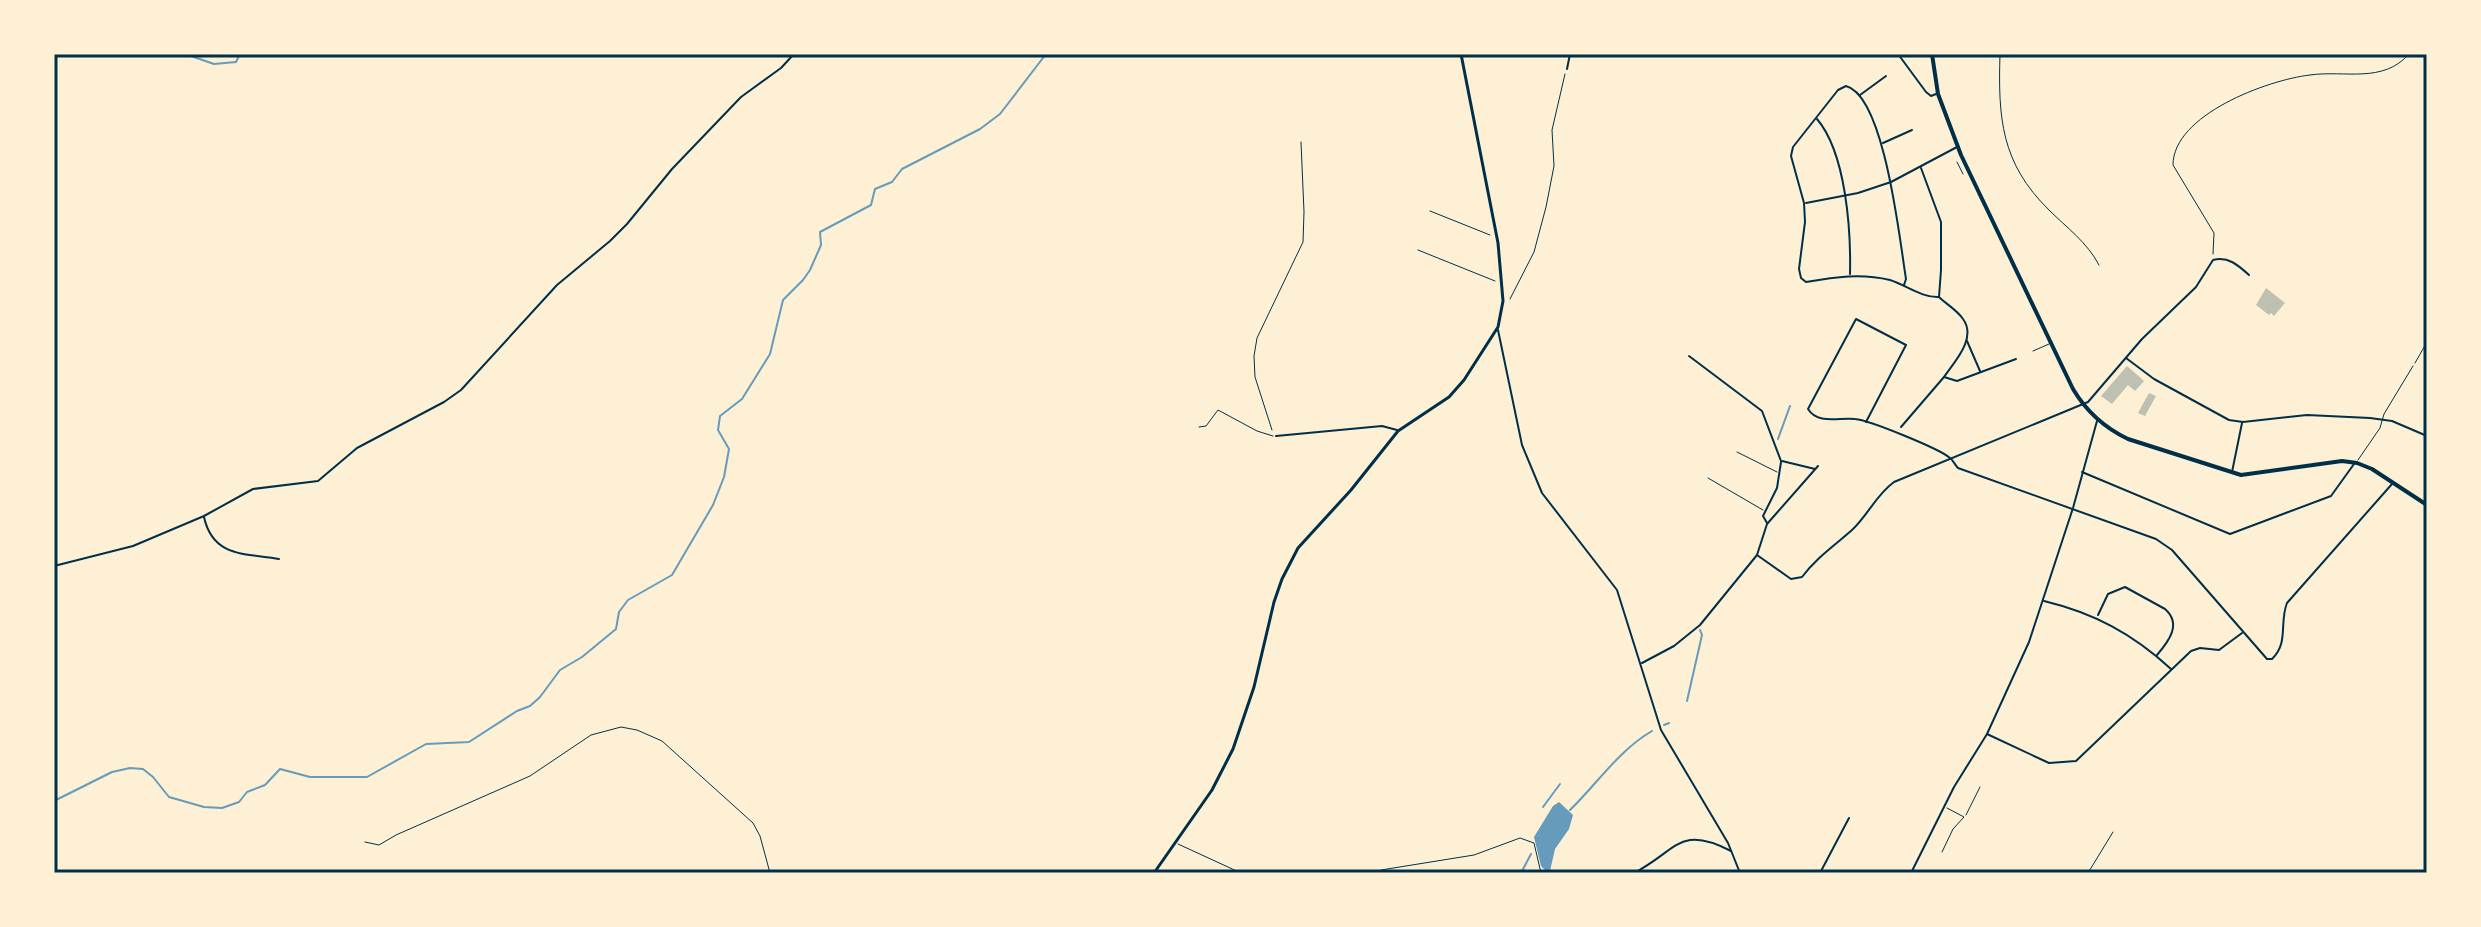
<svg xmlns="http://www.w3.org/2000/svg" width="2481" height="927" font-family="'Source Sans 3',sans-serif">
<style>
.water{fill:#669bbc}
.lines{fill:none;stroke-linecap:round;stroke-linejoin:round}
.stream{stroke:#669bbc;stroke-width:2}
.building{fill:#bec0b2}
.path{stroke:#003049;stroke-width:1}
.service{stroke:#003049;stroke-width:1}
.minor{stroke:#003049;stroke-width:2}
.tertiary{stroke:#003049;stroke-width:3}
.primary{stroke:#003049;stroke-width:4}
.neatline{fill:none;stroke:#003049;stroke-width:3}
</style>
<rect width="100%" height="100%" fill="#fdf0d5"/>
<path class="water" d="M1559,802L1573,815L1569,829L1555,849L1550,871L1547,872L1541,866L1534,837L1553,806Z"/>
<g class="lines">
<g class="stream">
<path d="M187,54L189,55"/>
<path d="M191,56L214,64L236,62L240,54"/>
<path d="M1778,439L1790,406"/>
<path d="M1687,701L1702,635L1700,630"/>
<path d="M1664,725L1669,723"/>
<path d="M54,801L112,772L130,768L143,769L153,777L169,797L204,807L222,808L239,802L247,792L265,785L280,769L310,777H367L426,744L469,742L517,711L530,706L540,697L560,670L582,657L616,629L619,612L628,600L672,575L713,505L724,477L729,449L718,430L720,416L742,399L770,354L783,300L803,280L810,270L821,245L820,232L871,205L875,189L892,182L902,169L980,129L1000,114L1046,54"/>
<path d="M1543,807L1560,784"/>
<path d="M1570,810C1597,784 1619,750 1652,731"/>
<path d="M1521,873L1531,854"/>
</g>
</g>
<g class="building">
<path d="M2266,288L2285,303L2274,316L2271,313L2269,315L2256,305Z"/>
<path d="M2127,366L2144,381L2135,391L2128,385L2112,404L2101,396Z"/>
<path d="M2149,393L2156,396L2145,416L2138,413Z"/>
</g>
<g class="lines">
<g class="path">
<path d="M2000,54C1998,118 2001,163 2049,210C2067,228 2087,242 2099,265"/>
<path d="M1957,162L1963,174"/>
<path d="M1430,211L1490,235"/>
<path d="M1418,250L1495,281"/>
<path d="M2213,254L2214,233L2173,165C2173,115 2267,80 2310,75C2345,70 2383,84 2409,54"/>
<path d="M1510,299L1534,252L1546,207L1554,166L1552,130L1565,74"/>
<path d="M2415,363L2427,342"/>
<path d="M1272,430L1255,377L1254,356L1257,338L1303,242L1304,212L1301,142"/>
<path d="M1381,870L1474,855L1520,838L1534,843L1541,873"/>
</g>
<g class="service">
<path d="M2033,351L2049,344"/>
<path d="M1199,427L1206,426L1218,410L1257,431L1273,436"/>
<path d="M1737,452L1777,472"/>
<path d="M2358,460L2380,428L2384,414L2413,366"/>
<path d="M1708,478L1763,510"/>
<path d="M1966,815L1980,787"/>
<path d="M365,842L379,845L396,835L530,776L591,735L621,727L637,730L662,741L753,823L760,836L770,873"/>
<path d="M1178,844L1241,873"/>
<path d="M1942,852L1953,829L1964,817L1947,808"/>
<path d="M1366,873L1375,871"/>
<path d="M2088,873L2113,832"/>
</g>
<g class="minor">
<path d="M1898,54L1926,92L1931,96L1936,94"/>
<path d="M1567,69L1570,54"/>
<path d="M1860,95L1886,76"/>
<path d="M1817,119C1846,153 1851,230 1850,274"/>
<path d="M1883,143L1912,130"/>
<path d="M1921,168L1941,222V270L1939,297"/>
<path d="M1806,203L1858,193L1891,182L1957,147"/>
<path d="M1904,285L1906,279C1900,243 1885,96 1846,86L1838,90L1793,147L1791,156L1804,203L1805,222L1799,269L1801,278L1806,282C1835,277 1861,273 1890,280C1906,285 1922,298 1939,297C1946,304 1957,310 1963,319C1977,338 1955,361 1944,377"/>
<path d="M1498,330L1522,445L1542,493L1617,590L1661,730L1728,843L1740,873"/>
<path d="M1967,341L1980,371"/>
<path d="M1689,356L1762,411L1781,461"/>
<path d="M2126,358L2154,379L2229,420L2243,422L2307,415L2370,418L2392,421L2427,436"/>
<path d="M1866,422L1906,345L1856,319L1808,409C1818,425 1839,417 1855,419C1869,420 1940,449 1950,458C1953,460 1955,465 1958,468L2156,539L2172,550L2267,659H2272C2289,643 2279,623 2287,603L2392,484"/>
<path d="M1901,427L1944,377L1957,381L2016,359"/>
<path d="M1276,436L1382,426L1397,430"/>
<path d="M1782,461L1815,469"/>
<path d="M2082,472L2230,534L2331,496L2354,464"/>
<path d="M2232,472L2242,423"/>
<path d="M204,517C213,558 246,553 279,559"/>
<path d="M1767,523L1763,516L1777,488L1781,462"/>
<path d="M1757,555L1791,579L1802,577C1816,558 1834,546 1852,530C1868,515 1876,495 1894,482L2088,402L2142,339L2196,287L2213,260C2228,256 2238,265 2249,275"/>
<path d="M54,566L133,546L204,516L253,489L318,481L357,448L444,402L461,390L557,285L610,241L627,224L672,169L741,97L781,68L794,54"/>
<path d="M2044,601C2094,613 2133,634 2171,669"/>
<path d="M2098,615L2108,594L2125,587L2165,609C2182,624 2169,641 2157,655"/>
<path d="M1642,663L1674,646L1700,625L1757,555L1767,524L1818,466"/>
<path d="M1987,734L2049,763L2076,761L2191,651L2200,648L2219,650L2242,633"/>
<path d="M1634,873C1677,851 1679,824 1731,851"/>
<path d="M1820,873L1849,818"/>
<path d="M1911,873L1954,787L1987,734L2029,642L2073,508L2097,421"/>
</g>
<path class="tertiary" d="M1154,873L1212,790L1233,749L1254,687L1274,602L1282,579L1298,548L1351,490L1398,431L1449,397L1464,380L1498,327L1503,301L1498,243L1461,54"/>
<path class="primary" d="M1932,54L1938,94L1961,155L2073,389C2086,411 2105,428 2128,439L2241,475L2342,461L2357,463L2372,469L2427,505"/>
</g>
<rect width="2481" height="927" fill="none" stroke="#fdf0d5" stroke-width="112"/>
<rect x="56" y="56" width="2369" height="815" class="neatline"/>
</svg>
